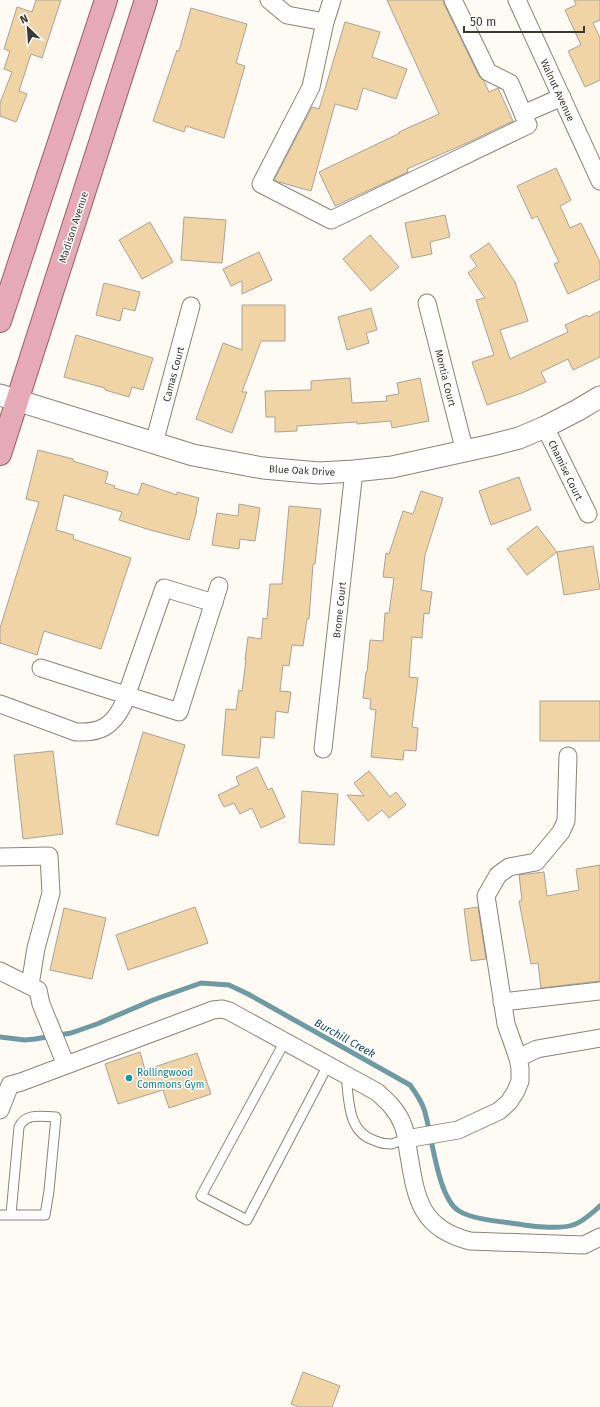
<svg xmlns="http://www.w3.org/2000/svg" width="600" height="1407" font-family="'Fira Sans',sans-serif">
<style>
.lines{fill:none;stroke-linecap:round;stroke-linejoin:round}
.stream{stroke:#6e9aa3;stroke-width:5}
.building{fill:#f0d4a6;stroke:#aca395}
.service-casing{stroke:#8c8476;stroke-width:11}
.minor-casing{stroke:#8c8476;stroke-width:19}
.tertiary-casing{stroke:#8c8476;stroke-width:23}
.primary-casing{stroke:#a05d69;stroke-width:24}
.service{stroke:#fff;stroke-width:9}
.minor{stroke:#fff;stroke-width:17}
.tertiary{stroke:#fff;stroke-width:21}
.primary{stroke:#e6aab6;stroke-width:22}
.culture-dot{fill:#0f9aa8;stroke:#fff;stroke-width:1.5}
.labels{text-anchor:middle;stroke-width:3;stroke-linejoin:round;paint-order:stroke}
.street-label{font-size:10px;fill:#3c3933;stroke:#fff}
.culture-label{font-size:10px;fill:#0d838f;stroke:#fff;text-anchor:start}
.water-label{font-size:11px;font-style:italic;fill:#194e5a;stroke:#fff}
</style>
<rect width="100%" height="100%" fill="#fefbf5"/>
<g class="lines">
<path class="stream" d="M0,1037L25,1040L35,1039L71,1033L97,1024L153,1000L201,983L229,985L248,994L410,1085C415,1092 421,1100 424,1109C432,1133 437,1198 459,1211C473,1220 507,1222 524,1225C536,1227 561,1229 573,1225C583,1222 592,1213 600,1206"/>
</g>
<g class="building">
<path d="M36,0H61L42,58L31,54L19,91L27,94L16,122L0,116V103L12,72L4,69L10,51L4,49L17,7L32,12Z"/>
<path d="M387,0H443L444,4L479,76L484,81L489,92L498,88L513,121L467,143L407,169L408,172L335,206L319,172L400,133L399,132L439,114Z"/>
<path d="M574,0H600V20L593,23L600,38V80L585,87L568,51L581,45L565,10L576,5Z"/>
<path d="M191,8L247,24L236,63L245,66L224,138L186,126L184,132L153,121L177,50L179,51Z"/>
<path d="M345,22L380,32L372,57L407,69L396,99L363,88L357,110L335,104L311,191L279,182L274,180L312,107L319,109Z"/>
<path d="M556,168L571,200L560,206L570,228L581,223L600,262V279L568,294L554,264L559,262L537,216L532,219L517,186Z"/>
<path d="M445,215L450,237L430,242L432,254L412,258L405,223Z"/>
<path d="M184,217L226,220L222,263L181,260Z"/>
<path d="M150,222L173,262L142,279L119,240Z"/>
<path d="M370,235L399,267L371,291L343,259Z"/>
<path d="M489,243L515,282L528,321L500,330L510,359L568,332L565,325L587,315L588,317L600,311V357L573,370L568,359L541,372L546,382L522,393L487,405L472,362L494,355L476,300L485,298L468,273L477,266L470,256Z"/>
<path d="M259,252L272,280L242,294V281L231,286L223,269Z"/>
<path d="M104,283L140,292L135,311L123,308L120,321L96,315Z"/>
<path d="M242,305H285V341H261L242,392H247L232,433L196,419L223,343L242,350Z"/>
<path d="M371,308L377,330L366,333L369,343L347,350L338,317Z"/>
<path d="M76,335L153,358L143,390L132,387L129,397L105,390V388L64,377Z"/>
<path d="M350,378L352,403L387,401L386,396L399,394L397,383L420,378L429,421L392,428L391,421L357,424V422L297,426V431L275,432V417H266L265,391L311,390V381Z"/>
<path d="M38,450L73,459V461L108,472L105,483L115,486L114,488L138,495L142,483L177,495V492L199,498L196,510H197L189,540L150,530L119,520L122,512L64,495L56,530L74,535L73,539L131,558L101,649L44,631L37,655L0,643V628L39,502L26,499Z"/>
<path d="M519,477L531,510L491,525L479,491Z"/>
<path d="M421,491L443,498L425,555L421,590L432,592L429,614L424,613L422,638L412,637L409,677L418,678L412,727L418,728L416,751L404,750L403,760L371,757L376,710L370,709L371,699L363,698L366,672H367L370,640L383,641L385,613H389L394,578L383,577L386,553L389,554L403,511L413,514Z"/>
<path d="M239,504L260,508L255,541L240,539L239,549L212,545L217,513L238,516Z"/>
<path d="M289,506L321,509L315,564H313L309,619H307L303,646L292,645L289,666L283,665L280,691L291,692L288,713L276,711L274,738L261,737L259,758L222,755L226,709L236,710L239,690L242,691L246,660H245L248,637L261,639L263,618L267,619L270,584H282Z"/>
<path d="M537,526L557,552L527,575L507,549Z"/>
<path d="M593,546L600,589L564,595L557,552Z"/>
<rect x="540" y="701" width="60" height="40"/>
<path d="M143,732L185,745L158,836L116,824Z"/>
<path d="M53,751L63,834L23,839L14,755Z"/>
<path d="M257,767L268,790L272,788L285,817L261,828L252,808L240,814L234,803L224,807L218,795L239,785L236,777Z"/>
<path d="M369,771L390,797L396,792L406,805L389,818L382,810L368,821L347,795L364,796L354,783Z"/>
<path d="M302,791L338,794L334,845L299,843Z"/>
<path d="M600,865V981L541,988L538,963L531,964L519,901L522,900L519,875L544,872L547,896L579,890L576,869Z"/>
<path d="M195,907L208,943L128,970L116,935Z"/>
<path d="M478,907L486,959L471,961L464,909Z"/>
<path d="M64,908L106,918L92,979L50,970Z"/>
<path d="M140,1052L145,1070L197,1053L211,1094L169,1108L163,1090L118,1104L105,1064Z"/>
<path d="M303,1372L340,1386L332,1407H299L291,1404Z"/>
</g>
<g class="lines">
<defs>
<g id="service">
<path d="M285,1041L201,1196L247,1220L328,1065"/>
<path d="M346,1075C349,1100 347,1133 376,1141C380,1143 387,1144 391,1144C396,1143 402,1140 406,1139"/>
<path d="M0,1215H45L49,1191L56,1117C43,1117 26,1112 19,1127L11,1214"/>
</g>
<g id="minor">
<path d="M269,0L287,15L325,22"/>
<path d="M332,0L325,22L311,87L261,184L331,220L528,125L510,83L488,72L453,0"/>
<path d="M517,0L600,181"/>
<path d="M523,114L562,97"/>
<path d="M427,303L465,452"/>
<path d="M545,427L588,514"/>
<path d="M154,443L191,306"/>
<path d="M41,668L179,712L219,586"/>
<path d="M0,704L76,732C100,733 112,727 123,705L164,588L214,603"/>
<path d="M323,749L354,471"/>
<path d="M0,857L49,856L51,893L36,948L30,985"/>
<path d="M0,971L38,990L41,1004L66,1065"/>
<path d="M502,1002L600,991"/>
<path d="M518,1058L537,1049L600,1038"/>
<path d="M0,1110L10,1085L21,1082L213,1010L222,1009L229,1011L377,1092C387,1101 397,1110 402,1123C406,1131 407,1141 408,1150C416,1196 418,1228 470,1241L584,1245L600,1237"/>
<path d="M406,1139L458,1130L499,1111L509,1102L516,1091L520,1081V1068L518,1058L506,1024L486,896L498,875L509,867L536,862L561,832L566,821L568,756"/>
</g>
<path id="tertiary" d="M0,395L193,455L263,468L319,473L354,471L392,467L492,445L519,438L545,427L578,410L600,397"/>
<g id="primary">
<path d="M0,321L106,0"/>
<path d="M0,454L146,0"/>
</g>
</defs>
<use href="#service" class="service-casing"/>
<use href="#minor" class="minor-casing"/>
<use href="#tertiary" class="tertiary-casing"/>
<use href="#primary" class="primary-casing"/>
<use href="#service" class="service"/>
<use href="#minor" class="minor"/>
<use href="#tertiary" class="tertiary"/>
<use href="#primary" class="primary"/>
</g>
<circle class="culture-dot" cx="129" cy="1078" r="4"/>
<g class="labels">
<g class="street-label">
<text transform="translate(558 90) rotate(65)" y="4">Walnut Avenue</text>
<text transform="translate(73 227) rotate(-72)" y="4">Madison Avenue</text>
<text transform="translate(173 374) rotate(-75)" y="4">Camas Court</text>
<text transform="translate(446 378) rotate(76)" y="4">Montia Court</text>
<text transform="translate(302 470) rotate(3)" y="4">Blue Oak Drive</text>
<text transform="translate(566 470) rotate(64)" y="4">Chamise Court</text>
<text transform="translate(339 610) rotate(-84)" y="4">Brome Court</text>
</g>
<g class="culture-label">
<text x="137" y="1076">Rollingwood<tspan x="137" dy="12">Commons Gym</tspan></text>
</g>
<g class="water-label">
<text transform="translate(345 1038) rotate(29)" y="4">Burchill Creek</text>
</g>
</g>
<g transform="translate(28 28) rotate(335)" stroke="#ffffff" stroke-width="3" paint-order="stroke">
<path d="M0-3L7 15L0 10L-7 15Z" fill="#3c3933"/>
<text y="-6" font-size="11" font-weight="bold" text-anchor="middle" fill="#3c3933">N</text>
</g>
<path d="M464 26v6h120v-6" fill="none" stroke="#3c3933" stroke-width="2"/>
<text x="470" y="26" font-size="12" fill="#3c3933" stroke="#ffffff" stroke-width="3" paint-order="stroke">50 m</text>
</svg>
